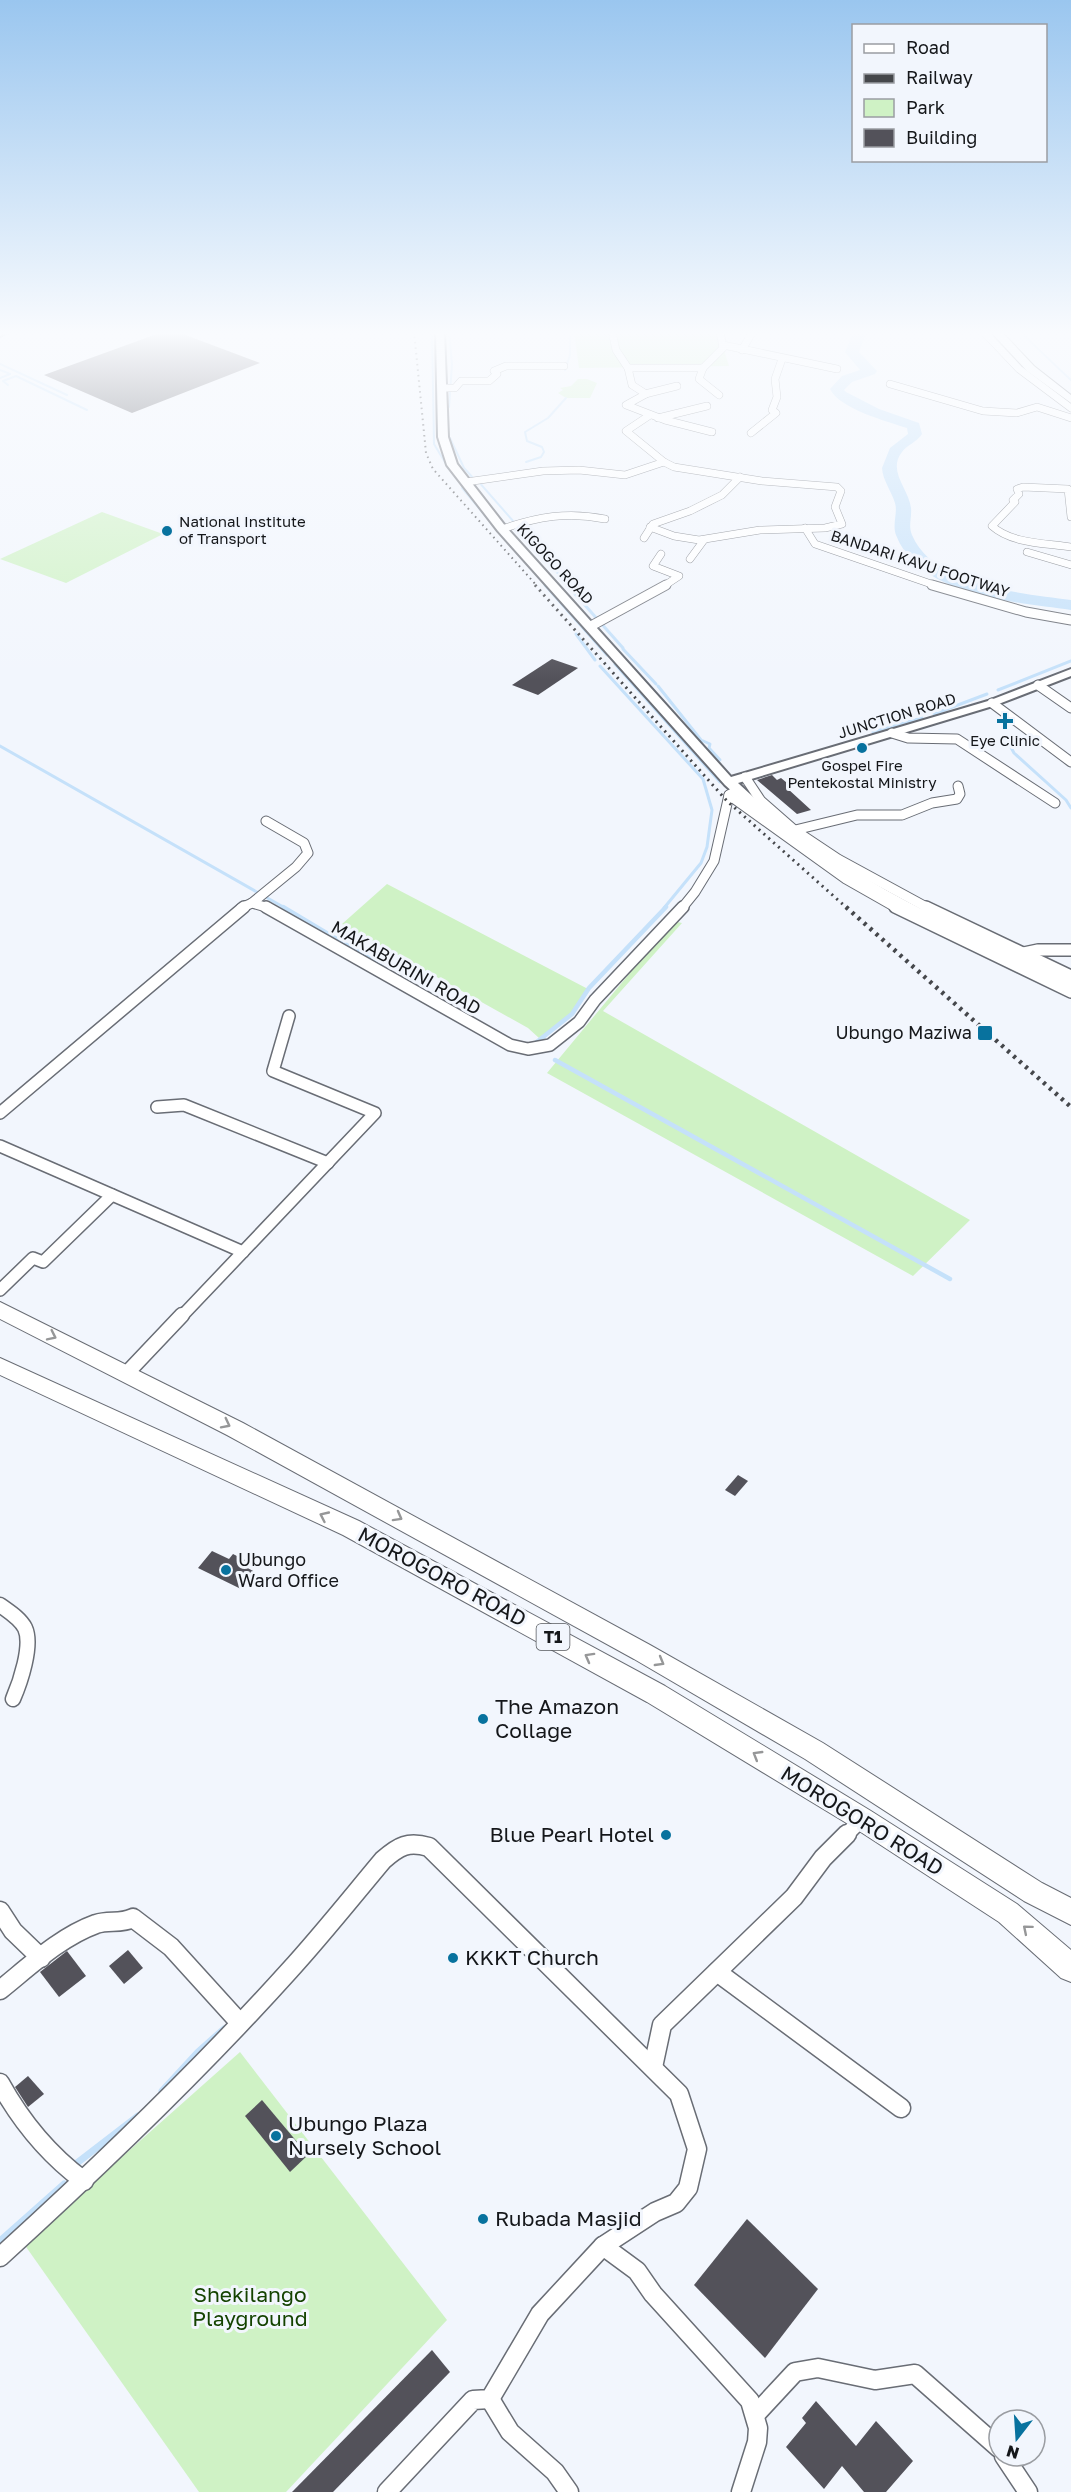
<svg xmlns="http://www.w3.org/2000/svg" width="1071" height="2492" font-family="'Golos Text',sans-serif">
<style>
.green{fill:#cff2c5}
.lines{fill:none;stroke-linecap:round;stroke-linejoin:round}
.stream-far3{stroke:#c5e1fa;stroke-width:2}
.stream-far2{stroke:#c5e1fa;stroke-width:3}
.stream-far1{stroke:#c5e1fa;stroke-width:4.5}
.stream{stroke:#c5e1fa;stroke-width:7}
.river{fill:#c5e1fa;fill-rule:evenodd}
.building{fill:#53525a}
.minor-far4-casing{stroke:#696d75;stroke-width:8}
.minor-far3-casing{stroke:#696d75;stroke-width:11}
.minor-far2-casing{stroke:#696d75;stroke-width:14}
.minor-far1-casing{stroke:#696d75;stroke-width:17}
.minor-casing{stroke:#696d75;stroke-width:21}
.secondary-casing{stroke:#696d75;stroke-width:4}
.primary-casing{stroke:#696d75;stroke-width:2}
.trunk-casing{stroke:#696d75;stroke-width:2}
.minor-far4{stroke:#fff;stroke-width:7}
.minor-far3{stroke:#fff;stroke-width:9}
.minor-far2{stroke:#fff;stroke-width:11}
.minor-far1{stroke:#fff;stroke-width:14}
.minor{stroke:#fff;stroke-width:18}
.secondary{fill:#fff;fill-rule:evenodd}
.primary{fill:#fff;fill-rule:evenodd}
.trunk{fill:#fff;fill-rule:evenodd}
.rail-far2{stroke:#45474b;stroke-width:2;stroke-dasharray:1.5 4;stroke-linecap:butt}
.rail-far1{stroke:#45474b;stroke-width:3;stroke-dasharray:2 4.5;stroke-linecap:butt}
.rail{stroke:#45474b;stroke-width:4.5;stroke-dasharray:3 5;stroke-linecap:butt}
.oneway{stroke:#969798}
.poi-dot{fill:#08729e;stroke:#f2f6fd;stroke-width:2}
.labels{text-anchor:middle;stroke-width:6;stroke-linejoin:round;paint-order:stroke}
.far-poi-label{font-size:15px;fill:#15171a;stroke:#f2f6fd}
.far-street-label{font-size:15px;fill:#15171a;stroke:#f2f6fd}
.shield{fill:#f2f6fd;stroke:#575a5e;stroke-width:1.5}
.shield-label{font-size:16px;font-weight:bold;fill:#15171a}
.street-label{font-size:18px;fill:#15171a;stroke:#f2f6fd}
.poi-label{font-size:18px;fill:#15171a;stroke:#f2f6fd;text-anchor:end}
.near-street-label{font-size:21px;fill:#15171a;stroke:#f2f6fd}
.near-poi-label{font-size:21px;fill:#15171a;stroke:#f2f6fd;text-anchor:start}
.near-park-label{font-size:21px;fill:#144300;stroke:#f2f6fd}
</style>
<rect width="100%" height="100%" fill="#f2f6fd"/>
<g class="green">
<path d="M574,331H718L729,366L579,368Z"/>
<path d="M578,379H587L597,383L590,398H566L558,393L563,390L560,388L571,386Z"/>
<path d="M102,512L163,534L66,583L0,559Z"/>
<path d="M387,884L588,989C571,1011 567,1026 539,1038L528,1028L342,924Z"/>
<path d="M673,921L682,923L603,1011L970,1220L913,1276L547,1073Z"/>
<path d="M240,2052L447,2320L286,2492H199L24,2244Z"/>
</g>
<g class="lines">
<g class="stream-far3">
<path d="M432,331L434,444L449,469"/>
<path d="M449,331L452,364L449,407"/>
<path d="M1019,331L1071,380"/>
<path d="M0,337L16,331"/>
<path d="M0,364L67,395"/>
<path d="M0,370L10,374"/>
<path d="M565,370L570,355V331"/>
<path d="M0,378L10,374"/>
<path d="M8,385L3,381L16,376L87,410"/>
<path d="M450,438L464,468L474,479"/>
<path d="M526,462L541,457L544,452L542,447L527,441L525,432L548,418L566,398"/>
<path d="M478,481L514,522"/>
<path d="M462,488L493,525"/>
<path d="M515,525L569,586"/>
<path d="M530,567L547,586"/>
</g>
<g class="stream-far2">
<path d="M545,585L607,655"/>
<path d="M567,585L623,648"/>
<path d="M576,634L595,660"/>
<path d="M623,649L656,684"/>
<path d="M615,664L720,782"/>
<path d="M600,666L703,779L712,810L707,847L701,863L664,908"/>
<path d="M658,686L701,740L710,744L709,748L720,760"/>
<path d="M998,690L1071,661"/>
<path d="M934,714L987,694"/>
<path d="M873,732L922,718"/>
<path d="M1007,740L1014,753L1066,800L1071,808"/>
<path d="M0,746L285,908"/>
</g>
<g class="stream-far1">
<path d="M283,907L380,965"/>
<path d="M533,1045L572,1014L589,988L666,907"/>
<path d="M555,1060L950,1279"/>
</g>
<g class="stream">
<path d="M162,2091L198,2052L224,2029"/>
<path d="M73,2166L138,2116"/>
<path d="M0,2241L64,2184"/>
</g>
<path class="river" d="M854,331H867L859,352L877,371L875,374L852,382L844,390L846,392L879,409L919,423L922,434C917,442 907,445 902,452C887,471 909,489 911,508C912,517 908,526 912,535C934,587 1022,593 1071,600V610C1015,602 919,596 896,535C892,524 898,513 895,503C891,490 883,481 882,468L890,448L908,434L907,428C886,421 840,409 830,389L842,376L860,370L845,352Z"/>
</g>
<g class="building">
<path d="M165,331H175L260,363L132,413L44,375Z"/>
<path d="M552,659L578,668L538,695L512,685Z"/>
<path d="M772,775L777,780L781,778L792,787L788,789L811,810L797,814L757,780Z"/>
<path d="M738,1475L748,1481L735,1496L725,1490Z"/>
<path d="M212,1551L229,1559L233,1554L245,1560L242,1565L255,1572L241,1589L198,1568Z"/>
<path d="M128,1950L143,1968L124,1984L109,1966Z"/>
<path d="M67,1951L86,1976L59,1997L40,1972Z"/>
<path d="M28,2076L44,2094L28,2107L15,2087Z"/>
<path d="M262,2100L308,2155L290,2172L245,2116Z"/>
<path d="M747,2219L818,2289L765,2358L694,2285Z"/>
<path d="M432,2350L450,2372L333,2492H292Z"/>
<path d="M816,2401L856,2446L876,2421L913,2461L886,2492H864L842,2466L824,2489L786,2447L806,2423L802,2418Z"/>
</g>
<g class="lines">
<defs>
<g id="minor-far4">
<path d="M612,331L616,350L628,368L632,385L646,394L626,405L665,420L712,432"/>
<path d="M983,331L1019,369L1071,408"/>
<path d="M723,345L837,369"/>
<path d="M742,350L753,331"/>
<path d="M628,368H703"/>
<path d="M890,384L983,411L1017,413L1037,407L1071,418"/>
<path d="M443,388H455L461,381H489L497,374L494,371L506,366H564"/>
<path d="M645,394L677,386"/>
<path d="M719,395L699,379L703,368L723,348L720,331"/>
<path d="M650,415L626,431L664,462L674,467L762,481L837,487L841,491L835,507L842,524L825,528L760,530L699,540L674,536L650,527"/>
<path d="M658,418L707,406"/>
<path d="M751,433L776,413L772,410L777,397L775,379L782,359"/>
<path d="M466,482L543,471L579,470L625,475L664,462"/>
<path d="M1071,517L1068,489L1023,487L1017,489L1019,494L1013,500L1015,502L992,526C1012,544 1046,543 1071,547"/>
<path d="M805,528L815,544L937,586"/>
<path d="M502,529C537,517 568,511 605,519"/>
<path d="M644,538L653,524L690,511L722,495L740,477"/>
<path d="M1027,552L1071,565"/>
<path d="M661,554L653,566L679,576L664,586"/>
<path d="M690,559L704,540"/>
</g>
<g id="minor-far3">
<path d="M932,585L1026,612L1071,620"/>
<path d="M591,626L666,585"/>
<path d="M1038,685L1071,708"/>
<path d="M992,703L1071,762"/>
<path d="M892,733L908,738L957,739L1055,803"/>
<path d="M745,777L761,801L793,829L838,859L928,908"/>
<path d="M729,795L846,879L897,908"/>
<path d="M791,831L857,815H902L932,803L957,799L960,794L958,786"/>
<path d="M252,903L296,867L308,853L304,843L266,821"/>
<path d="M241,908L252,903L269,908"/>
<path d="M682,908L695,892L714,861L729,795L738,790"/>
</g>
<g id="minor-far2">
<path d="M266,907L510,1045L528,1049L550,1045L579,1022L595,1000L683,907"/>
<path d="M895,907L1071,992"/>
<path d="M926,907L1071,976"/>
<path d="M1019,954L1038,950H1071"/>
<path d="M157,1107L184,1105L328,1163"/>
<path d="M0,1113L244,907"/>
<path d="M0,1146L243,1252"/>
<path d="M0,1290L33,1258L43,1262L112,1195"/>
<path d="M181,1317L375,1113L273,1071L289,1016"/>
</g>
<g id="minor-far1">
<path d="M127,1373L182,1315"/>
<path d="M0,1605C8,1611 20,1618 25,1628C33,1645 20,1683 13,1699"/>
<path d="M846,1835L862,1819"/>
</g>
<g id="minor">
<path d="M0,1911L13,1931L41,1958"/>
<path d="M717,1972L901,2108"/>
<path d="M0,1990C30,1966 60,1937 96,1924C109,1920 121,1924 133,1918L171,1947L240,2023"/>
<path d="M653,2067L662,2025L794,1897L823,1858L847,1834"/>
<path d="M0,2083C21,2121 49,2155 84,2181"/>
<path d="M603,2246L637,2271L653,2294L750,2401L758,2428L757,2442L741,2492"/>
<path d="M0,2257C100,2166 198,2072 289,1971C321,1936 352,1897 383,1860C399,1846 408,1841 429,1847L679,2094L697,2149L688,2188L676,2203L655,2212L603,2246L540,2314L490,2399L473,2400L387,2492"/>
<path d="M490,2399L510,2432L555,2472L569,2492"/>
<path d="M756,2414L795,2372L818,2368L875,2380L915,2374L999,2448"/>
<path d="M1004,2456L1028,2492"/>
</g>
<g id="secondary">
<path d="M0,331H8L0,336Z"/>
<path d="M436,331H444L448,437L457,464L506,527L731,777L988,701L1071,669V676L996,705L738,783C770,813 806,841 843,864C914,910 994,944 1071,980V989L926,922L833,870L756,813L725,785L498,531L447,465L438,437Z"/>
</g>
<path id="primary" d="M990,331H1001L1034,366L1071,395V403L1027,371Z"/>
<g id="trunk">
<path d="M0,1302L243,1423L650,1645L823,1743L1042,1883L1071,1898V1925L1024,1901L805,1759L634,1659L227,1435L0,1319Z"/>
<path d="M0,1358L359,1521L665,1686L871,1811L1017,1904L1071,1950V1982L1061,1978L999,1922L853,1827L647,1702L343,1535L0,1375Z"/>
</g>
</defs>
<use href="#minor-far4" class="minor-far4-casing"/>
<use href="#minor-far3" class="minor-far3-casing"/>
<use href="#minor-far2" class="minor-far2-casing"/>
<use href="#minor-far1" class="minor-far1-casing"/>
<use href="#minor" class="minor-casing"/>
<use href="#secondary" class="secondary-casing"/>
<use href="#primary" class="primary-casing"/>
<use href="#trunk" class="trunk-casing"/>
<use href="#minor-far4" class="minor-far4"/>
<use href="#minor-far3" class="minor-far3"/>
<use href="#minor-far2" class="minor-far2"/>
<use href="#minor-far1" class="minor-far1"/>
<use href="#minor" class="minor"/>
<use href="#secondary" class="secondary"/>
<use href="#primary" class="primary"/>
<use href="#trunk" class="trunk"/>
<path class="rail-far2" d="M414,331L426,453L433,469L537,586"/>
<path class="rail-far1" d="M535,585L727,801L847,908"/>
<path class="rail" d="M846,907L1071,1107"/>
</g>
<defs><path id="oneway-chevron" d="M-2-3.5L2.5 0L-2 3.5" fill="none" stroke-width="1.6" stroke-linecap="round" stroke-linejoin="round" transform="scale(1.5)"/></defs>
<g class="oneway">
<use href="#oneway-chevron" transform="translate(52 1336) rotate(26)"/>
<use href="#oneway-chevron" transform="translate(226 1424) rotate(27)"/>
<use href="#oneway-chevron" transform="translate(324 1516) rotate(-155)"/>
<use href="#oneway-chevron" transform="translate(398 1517) rotate(29)"/>
<use href="#oneway-chevron" transform="translate(589 1657) rotate(-151)"/>
<use href="#oneway-chevron" transform="translate(660 1662) rotate(30)"/>
<use href="#oneway-chevron" transform="translate(757 1755) rotate(-149)"/>
<use href="#oneway-chevron" transform="translate(1027 1929) rotate(-140)"/>
</g>
<linearGradient id="sky" x2="0" y2="1"><stop stop-color="#9ac6ef"/><stop offset="0.49" stop-color="#f9fbfe"/><stop offset="1" stop-color="#f9fbfe" stop-opacity="0"/></linearGradient>
<rect width="1071" height="680" fill="url(#sky)"/>
<g class="poi-dot">
<circle cx="167" cy="531" r="6"/>
<path d="M1002 712h6v6h6v6h-6v6h-6v-6h-6v-6h6z"/>
<circle cx="862" cy="748" r="6"/>
<rect x="977" y="1025" width="16" height="16" rx="3"/>
<circle cx="226" cy="1570" r="6"/>
<circle cx="483" cy="1719" r="6"/>
<circle cx="666" cy="1835" r="6"/>
<circle cx="453" cy="1958" r="6"/>
<circle cx="276" cy="2136" r="6"/>
<circle cx="483" cy="2219" r="6"/>
</g>
<g class="labels">
<g class="far-poi-label">
<text x="179" y="527" text-anchor="start">National Institute<tspan x="179" dy="17">of Transport</tspan></text>
<text x="1005" y="746">Eye Clinic</text>
<text x="862" y="771">Gospel Fire<tspan x="862" dy="17">Pentekostal Ministry</tspan></text>
</g>
<g class="far-street-label">
<text transform="translate(555 564) rotate(47)" y="5">KIGOGO ROAD</text>
<text transform="translate(920 564) rotate(18)" y="5">BANDARI KAVU FOOTWAY</text>
<text transform="translate(897 716) rotate(-17)" y="5">JUNCTION ROAD</text>
</g>
<rect class="shield" x="536.5" y="1624" width="33" height="26" rx="4.5"/>
<g class="shield-label">
<text x="553" y="1643">T1</text>
</g>
<g class="street-label">
<text transform="translate(406 968) rotate(30)" y="6">MAKABURINI ROAD</text>
</g>
<g class="poi-label">
<text x="972" y="1039">Ubungo Maziwa</text>
<text x="238" y="1566" text-anchor="start">Ubungo<tspan x="238" dy="21">Ward Office</tspan></text>
</g>
<g class="near-street-label">
<text transform="translate(442 1577) rotate(28)" y="7">MOROGORO ROAD</text>
<text transform="translate(862 1821) rotate(32)" y="7">MOROGORO ROAD</text>
</g>
<g class="near-poi-label">
<text x="495" y="1714">The Amazon<tspan x="495" dy="24">Collage</tspan></text>
<text x="654" y="1842" text-anchor="end">Blue Pearl Hotel</text>
<text x="465" y="1965">KKKT Church</text>
<text x="288" y="2131">Ubungo Plaza<tspan x="288" dy="24">Nursely School</tspan></text>
<text x="495" y="2226">Rubada Masjid</text>
</g>
<g class="near-park-label">
<text x="250" y="2302">Shekilango<tspan x="250" dy="24">Playground</tspan></text>
</g>
</g>
<rect x="852" y="24" width="195" height="138" fill="#f2f6fd" stroke="#9a9da2" stroke-width="1.5"/>
<rect x="864" y="44" width="30" height="9" fill="#ffffff" stroke="#9a9da2" stroke-width="1.5"/>
<text x="906" y="54" font-size="18" fill="#15171a">Road</text>
<rect x="864" y="74" width="30" height="9" fill="#45474b" stroke="#9a9da2" stroke-width="1.5"/>
<text x="906" y="84" font-size="18" fill="#15171a">Railway</text>
<rect x="864" y="99" width="30" height="18" fill="#cff2c5" stroke="#9a9da2" stroke-width="1.5"/>
<text x="906" y="114" font-size="18" fill="#15171a">Park</text>
<rect x="864" y="129" width="30" height="18" fill="#53525a" stroke="#9a9da2" stroke-width="1.5"/>
<text x="906" y="144" font-size="18" fill="#15171a">Building</text>
<g transform="translate(1017 2438) rotate(197)"><circle r="28" fill="#f2f6fd" stroke="#9a9da2" stroke-width="1.5"/>
<path d="M0-4.5L10 22L0 15L-10 22Z" fill="#08729e"/>
<text y="-9" font-size="16" font-weight="bold" text-anchor="middle" fill="#15171a">N</text>
</g>
</svg>
